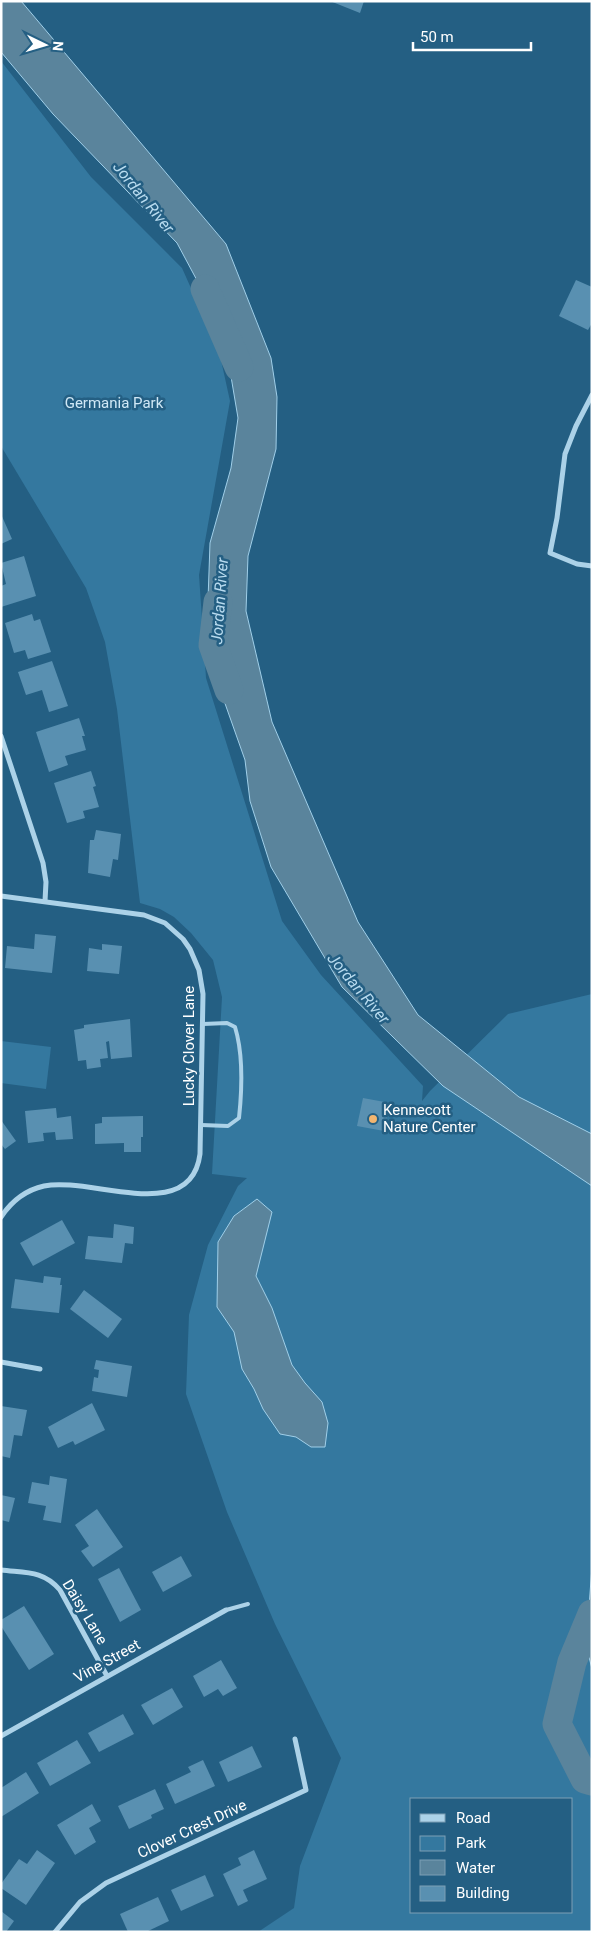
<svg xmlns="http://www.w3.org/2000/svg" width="593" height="1933" font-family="Roboto,sans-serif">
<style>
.green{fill:#34789f;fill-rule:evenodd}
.water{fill:#5a849c;stroke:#a0cfe9}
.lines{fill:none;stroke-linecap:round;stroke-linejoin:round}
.river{stroke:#5a849c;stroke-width:29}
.building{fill:#5990b1}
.service{stroke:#acd2e8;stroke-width:4}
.minor{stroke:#acd2e8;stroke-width:5}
.poi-dot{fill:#f2b570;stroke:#245f83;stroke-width:2}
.labels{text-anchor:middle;stroke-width:5;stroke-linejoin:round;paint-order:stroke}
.park-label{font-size:15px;fill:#d0e8f6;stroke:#245f83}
.street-label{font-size:15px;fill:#fff;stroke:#245f83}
.poi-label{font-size:15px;fill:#fff;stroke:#245f83;text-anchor:start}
.water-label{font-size:16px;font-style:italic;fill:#b8dbef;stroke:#245f83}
</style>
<rect width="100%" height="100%" fill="#245f83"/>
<g class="green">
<path d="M1,61L91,177L182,268L219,351L230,401L199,575L206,678L282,921L321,975L423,1086L422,1101L430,1091L508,1014L592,994V1932H258L294,1908L300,1866L341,1758L275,1624L227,1512L186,1394L189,1315L208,1245L238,1186L247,1178L212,1174L222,997L213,960L191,933L174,917L160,909L140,903L117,709L105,642L86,588L1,446ZM412,1799H572V1912H412Z"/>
<path d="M1,1041L51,1047L46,1089L1,1083Z"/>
</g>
<g class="water">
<path d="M1,1H21L226,244L271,358L277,397L276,449L248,556L246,611L272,722L358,922L418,1015L519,1097L592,1134V1186L443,1086L342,987L271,867L250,801L245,760L222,695L208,600L210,543L231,468L238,418L223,329L177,243L53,114L1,52Z"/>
<path d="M257,1199L272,1212L256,1276L272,1308L292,1365L305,1383L322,1402L328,1423L325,1447H311L296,1437L280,1434L263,1409L254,1389L242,1369L234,1332L217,1307L218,1242L234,1216Z"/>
<path d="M592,1567V1669L586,1645Z"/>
</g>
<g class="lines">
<g class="river">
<path d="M205,289L239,367"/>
<path d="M218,602L213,645L229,690"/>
<path d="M592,1614L572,1662L557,1724L585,1779L592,1781"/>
</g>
</g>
<g class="building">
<path d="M330,1H364L360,13Z"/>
<path d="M576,280L592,287V323L588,330L559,316Z"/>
<path d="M1,514L12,539L1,544Z"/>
<path d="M24,556L36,596L1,607V586L6,584L1,563Z"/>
<path d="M32,614L34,621L40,619L51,652L28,659L25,650L14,653L5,623Z"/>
<path d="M52,661L68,706L49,712L42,690L26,695L18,672Z"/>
<path d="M79,718L85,736H82L86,750L65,756L68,765L49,772L36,732Z"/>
<path d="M91,771L96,786L93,787L99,807L83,811L85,818L67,823L54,783Z"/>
<path d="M96,830L121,834L118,860L113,859L110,877L88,873L90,840H94Z"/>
<path d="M35,934L56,936L52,973L5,968L7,946L34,949Z"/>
<path d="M102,944L122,946L119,974L87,971L89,948L102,950Z"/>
<path d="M130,1019L132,1057L111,1059L109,1041L106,1042L108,1058L100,1059L101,1067L87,1069L86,1060L78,1061L74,1030L84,1028V1025Z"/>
<path d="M363,1098L390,1103L384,1131L357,1126Z"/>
<path d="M56,1108L57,1118L71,1116L73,1139L56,1140L55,1132L43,1133L44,1141L28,1143L25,1111Z"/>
<path d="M143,1116V1137H141V1152H124V1143L95,1144V1124L102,1123V1117Z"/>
<path d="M1,1120L16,1141L5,1149L1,1144Z"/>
<path d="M62,1220L75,1243L33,1266L20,1243Z"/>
<path d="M114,1224L134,1227L133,1244L125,1243L122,1263L85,1259L88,1236L113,1238Z"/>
<path d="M44,1276L61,1278L60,1285H62L59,1313L11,1308L15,1279L43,1283Z"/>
<path d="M84,1290L122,1319L108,1338L70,1309Z"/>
<path d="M96,1360L132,1366L127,1397L92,1391L94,1377L98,1378L99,1370L94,1369Z"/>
<path d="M92,1403L105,1430L75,1445L73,1441L58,1448L48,1427Z"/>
<path d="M1,1406L27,1410L22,1436L14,1435L10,1458L1,1456Z"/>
<path d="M50,1476L67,1479L61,1523L43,1520L46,1506L28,1503L32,1482L49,1485Z"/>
<path d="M1,1495L15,1498L9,1522L1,1520Z"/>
<path d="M97,1509L123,1547L93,1567L81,1551L89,1546L75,1525Z"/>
<path d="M181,1556L192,1576L163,1592L152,1572Z"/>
<path d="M119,1568L141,1610L120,1622L98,1579Z"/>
<path d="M24,1606L54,1654L29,1670L1,1626V1620Z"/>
<path d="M221,1660L237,1688L223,1696L218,1689L204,1697L193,1676Z"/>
<path d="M172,1688L183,1707L153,1725L141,1705Z"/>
<path d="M123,1714L134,1734L99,1752L88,1733Z"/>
<path d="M77,1740L91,1763L50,1786L37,1763Z"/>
<path d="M252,1746L262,1767L228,1782L219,1762Z"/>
<path d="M203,1760L215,1786L175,1804L166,1784L191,1772L188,1767Z"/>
<path d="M26,1772L39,1793L1,1817V1788Z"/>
<path d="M155,1789L164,1809L151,1815L152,1818L129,1829L118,1806Z"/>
<path d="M92,1804L101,1821L89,1828L96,1842L75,1855L57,1825Z"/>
<path d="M37,1850L55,1863L26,1905L1,1888V1884L19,1859L27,1864Z"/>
<path d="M254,1850L267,1879L243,1890L248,1901L238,1906L223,1874L241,1865L238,1858Z"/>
<path d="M205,1875L214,1896L181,1911L171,1890Z"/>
<path d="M158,1897L169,1921L146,1932H128L120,1914Z"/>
<path d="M1,1911L14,1921L6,1932H1Z"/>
</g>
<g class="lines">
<g class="service">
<path d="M201,1125L228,1126L239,1118C242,1090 243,1053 235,1027L227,1023L203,1024"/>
<path d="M226,1610L248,1604"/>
</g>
<g class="minor">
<path d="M592,395L576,426L565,454L557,518L550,553L577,564L592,566"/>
<path d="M1,736L43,863L46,882L45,901"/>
<path d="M1,896L144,915L165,923L183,939L190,949L199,970L203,994L200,1154C191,1226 90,1176 44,1186C26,1190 11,1202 1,1217"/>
<path d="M1,1362L40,1369"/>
<path d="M1,1570C25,1573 43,1570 60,1590L107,1676"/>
<path d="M1,1736L226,1610"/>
<path d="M55,1932L80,1902L106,1883L306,1790L295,1739"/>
</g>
</g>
<circle class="poi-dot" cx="373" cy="1119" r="5"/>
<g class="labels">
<g class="park-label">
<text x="114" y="408">Germania Park</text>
</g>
<g class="street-label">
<text transform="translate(189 1046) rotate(-90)" y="5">Lucky Clover Lane</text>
<text transform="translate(85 1612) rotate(59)" y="5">Daisy Lane</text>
<text transform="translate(107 1661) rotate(-29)" y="5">Vine Street</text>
<text transform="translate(192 1829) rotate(-25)" y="5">Clover Crest Drive</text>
</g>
<g class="poi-label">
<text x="383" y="1115">Kennecott<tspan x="383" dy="17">Nature Center</tspan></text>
</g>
<g class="water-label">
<text transform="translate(144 197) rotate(51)" y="6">Jordan River</text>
<text transform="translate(219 601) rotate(-86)" y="6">Jordan River</text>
<text transform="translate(359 988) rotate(50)" y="6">Jordan River</text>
</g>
</g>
<rect width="593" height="1933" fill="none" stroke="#ffffff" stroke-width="5"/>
<rect x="410" y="1798" width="162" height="115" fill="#245f83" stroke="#7c9fb5"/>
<rect x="420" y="1814" width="25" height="8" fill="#acd2e8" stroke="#7c9fb5"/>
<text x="456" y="1823" font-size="15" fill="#ffffff">Road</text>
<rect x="420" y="1836" width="25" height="15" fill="#34789f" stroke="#7c9fb5"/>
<text x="456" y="1848" font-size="15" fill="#ffffff">Park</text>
<rect x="420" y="1860" width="25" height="15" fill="#5a849c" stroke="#7c9fb5"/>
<text x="456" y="1873" font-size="15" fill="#ffffff">Water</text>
<rect x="420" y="1886" width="25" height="15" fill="#5990b1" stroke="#7c9fb5"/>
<text x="456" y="1898" font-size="15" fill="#ffffff">Building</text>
<g transform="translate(45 45) rotate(95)" stroke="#245f83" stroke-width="4" paint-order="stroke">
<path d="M0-4L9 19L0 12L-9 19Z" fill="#ffffff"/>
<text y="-8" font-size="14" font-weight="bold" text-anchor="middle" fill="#ffffff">N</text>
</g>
<path d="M413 42v8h118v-8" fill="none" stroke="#ffffff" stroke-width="2.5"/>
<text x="420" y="42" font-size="15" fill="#ffffff" stroke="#245f83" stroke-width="4" paint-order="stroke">50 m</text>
</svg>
